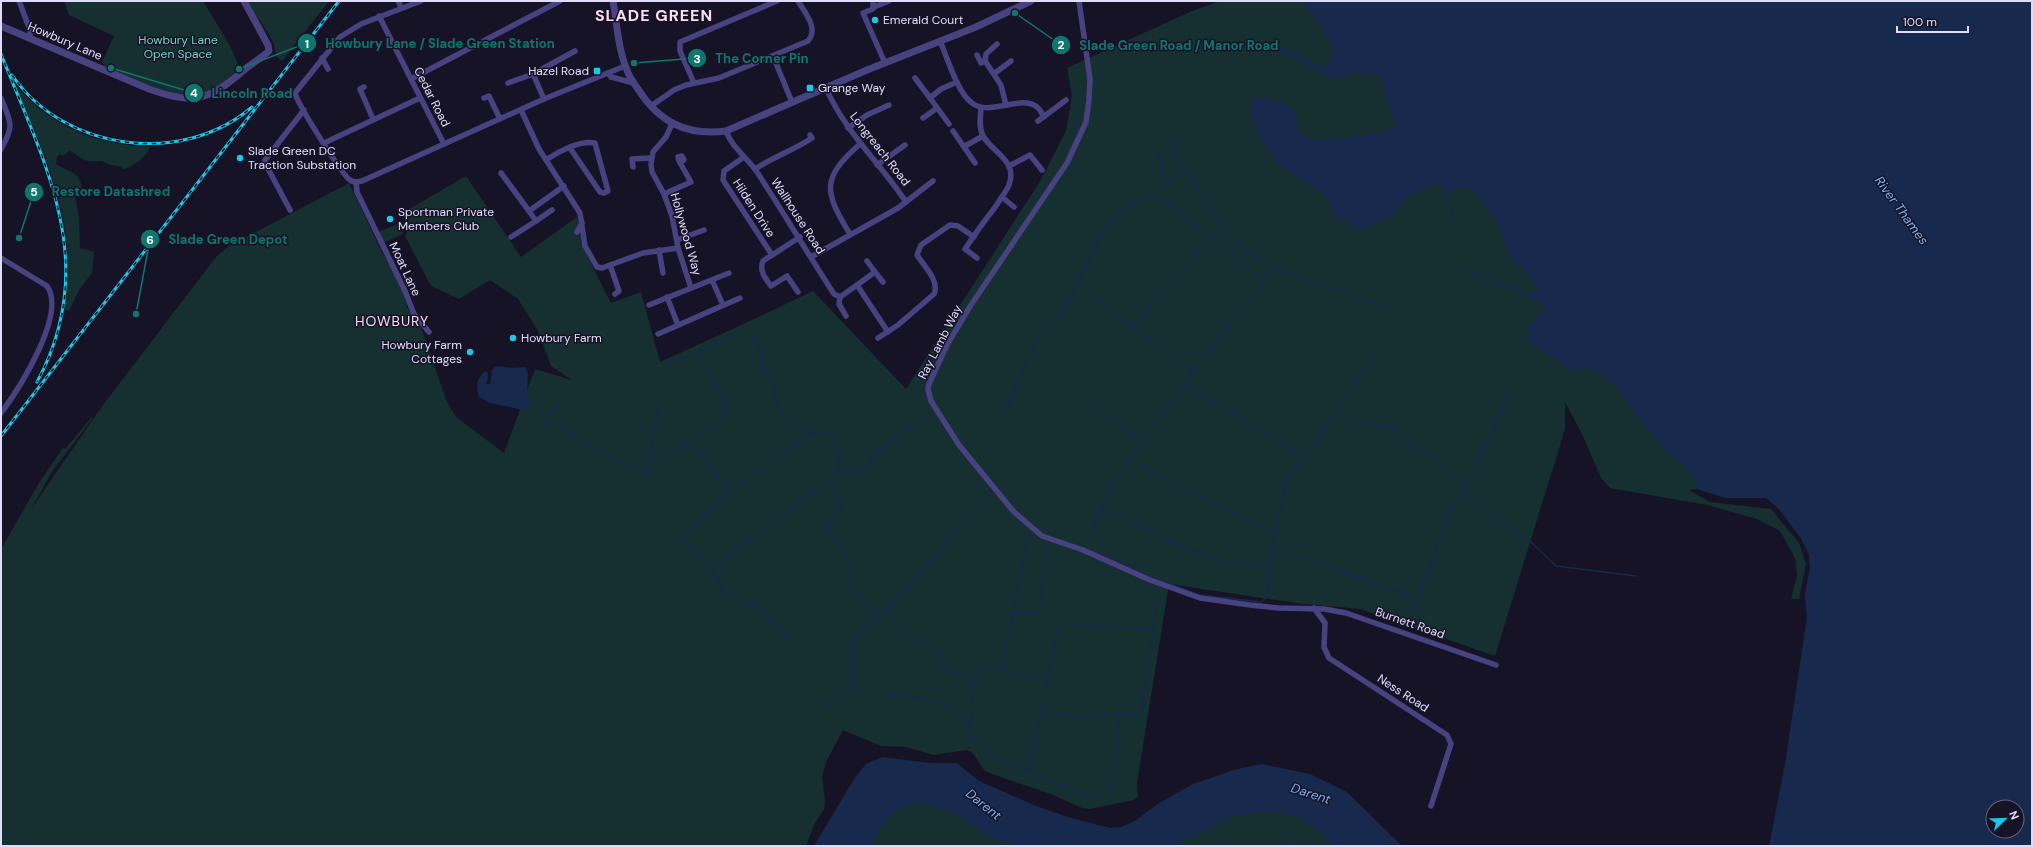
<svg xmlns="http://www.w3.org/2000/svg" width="2033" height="847" font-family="'DM Sans',sans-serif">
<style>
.green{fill:#162f30}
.water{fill:#17294c;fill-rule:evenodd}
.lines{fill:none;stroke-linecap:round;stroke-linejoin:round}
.stream{stroke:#17294c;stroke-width:1.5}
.minor{stroke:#484380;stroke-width:5.5}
.tertiary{stroke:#484380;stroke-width:7}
.rail-casing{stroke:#1dc8e6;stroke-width:3}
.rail{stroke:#171327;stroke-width:1.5;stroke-dasharray:4.5;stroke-linecap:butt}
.poi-dot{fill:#1dc8e6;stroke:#171327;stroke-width:1.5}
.labels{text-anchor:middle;stroke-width:3;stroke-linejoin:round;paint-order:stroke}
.poi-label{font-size:12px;fill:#e1dcfb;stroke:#171327;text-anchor:start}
.park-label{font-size:12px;fill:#6fd4c0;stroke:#171327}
.street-label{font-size:12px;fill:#e1dcfb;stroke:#171327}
.water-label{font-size:13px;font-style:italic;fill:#76b1f0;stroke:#171327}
.quarter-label{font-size:14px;letter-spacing:1px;fill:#fbdeef;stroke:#171327}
.district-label{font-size:16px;font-weight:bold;letter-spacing:1px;fill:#fbdeef;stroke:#171327}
.leader{fill:none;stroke:#0f766e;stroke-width:1.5}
.callout-dot{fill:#0f766e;stroke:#171327;stroke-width:1.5}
.mark-label{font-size:12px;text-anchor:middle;font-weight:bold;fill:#fff}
.callout-label{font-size:13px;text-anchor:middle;font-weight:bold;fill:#0f766e;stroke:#171327;stroke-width:3;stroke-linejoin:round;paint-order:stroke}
</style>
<rect width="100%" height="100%" fill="#171327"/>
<g class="green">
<path d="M64,1H203L229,44L239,66L234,71V73C223,82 212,91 198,94C174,100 127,75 105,66L102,62L114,36L69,15Z"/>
<path d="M246,1H329L282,61C274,57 276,49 273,42C266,27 255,15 246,1Z"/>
<path d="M1221,1H1389L1828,540L1769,846L1785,765L1807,618L1805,594L1810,568L1809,555L1801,538L1778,508L1766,498H1726L1697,489L1689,490L1710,502L1771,509L1799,543L1806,564L1799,599H1791L1797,575L1795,558L1780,531L1757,519L1707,505L1610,488L1601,478L1583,436L1565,402V429L1495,656L1360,609L1296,603L1169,584L1137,783L1138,796L1133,800L1090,809L1082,808L1051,794L989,773L984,770L972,752L966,750L933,755L906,747L881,746L843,730L826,762L822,777L825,801L824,809L815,823L806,846H1V549L40,481L63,448L65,449L92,417L93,418L53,470L31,509L103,405L216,257L229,246L349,183L381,250L403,290L407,307L421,328L447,402L456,417L504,453L535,369L572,380L551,366L538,331L518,299L490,280L459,299L431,286L405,236C412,226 404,218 397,210L401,208L404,212L466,176L521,257L577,217L582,246L611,303L641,292L660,362L750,321L813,291L906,389L1039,183L1066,131L1072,96L1067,68L1192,11Z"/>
<path d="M15,85C53,128 94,144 150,147C147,156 133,167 124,169C117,164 108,166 102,161C84,162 84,161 70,150L63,156L60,154L57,157L56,164C69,173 81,171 82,190L75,197L79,217L80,248L94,252L92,273L79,290L69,311L64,309C80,224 46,160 15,85Z"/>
<path d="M398,224L403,234L383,243L378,232Z"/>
<path d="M1242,786L1353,846H1141Z"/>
<path d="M891,792L1107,846H850Z"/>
</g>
<g class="water">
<path d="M1306,1H2032V846H1769L1785,765L1807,618L1805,594L1810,568L1809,554L1801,538L1778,508L1766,498H1726L1697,489L1695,485L1697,481L1680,461L1667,452L1635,414L1615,385L1610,382L1605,383L1604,374L1587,368L1571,371L1530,342C1520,329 1536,319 1544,310L1543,303L1459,268L1474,272L1527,293H1533L1538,290L1530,277L1510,257L1498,223L1472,189L1458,188L1449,192V204L1458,223L1452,214L1443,187L1438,183L1406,197L1393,215L1365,228L1354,229L1343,219H1333C1337,192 1294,180 1279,164C1266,150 1252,126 1250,106L1254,99C1265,96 1288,101 1294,112C1298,118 1296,126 1300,133C1319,148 1367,133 1390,130L1396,127L1381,79C1361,64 1350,81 1331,77C1322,75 1315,68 1307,64C1292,55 1257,43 1240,46L1232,54L1235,44C1244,39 1282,48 1293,52C1302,55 1317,69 1326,66L1332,57L1333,49L1321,26L1307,6ZM1993,807H2017V831H1993Z"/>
<path d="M496,366L511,368L525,367L528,373L527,396L530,399L529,405L524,410L490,403L479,397C476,386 476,379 485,371L488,373V379L486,384H490L492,370Z"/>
<path d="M882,757L930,763H957L979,781L1036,806L1068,817L1110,828L1121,827L1133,822L1159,803L1193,784L1237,769L1262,764L1310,774L1347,792L1402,846H1333L1320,831L1304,820L1282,813L1257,812L1235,816L1201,833L1170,846H1016L986,835L966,820L942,808L921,802L906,805L889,816L870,846H814L854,779L866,764Z"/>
</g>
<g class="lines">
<g class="stream">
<path d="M1168,137L1204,201L1227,234L1245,250L1274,268L1393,310"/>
<path d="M1157,151L1166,185"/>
<path d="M1152,197L1185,214V217L1236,257L1262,283"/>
<path d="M1085,290L1192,372"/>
<path d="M1133,327C1155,301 1179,277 1200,249"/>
<path d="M752,335L763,359L762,369L776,384L773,395L785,421L811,433L832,432L840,467L850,472H864L874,455L884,450L896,437L929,414"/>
<path d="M668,365L742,334"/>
<path d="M1184,384L1306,457"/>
<path d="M1089,402L1141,442"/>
<path d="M561,404L544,422L565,428L582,442L645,473L721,419L728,408L697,353"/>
<path d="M1005,412L1036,340L1058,318L1073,294L1105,226L1139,201L1152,197L1185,171"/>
<path d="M1341,424L1370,423L1395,427L1399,437L1411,440L1413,449L1432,455L1466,487L1494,519L1532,543L1556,566L1636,576"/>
<path d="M691,442L731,492"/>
<path d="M1140,465L1275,535"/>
<path d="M645,473L659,409"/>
<path d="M829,480L842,509L827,526L848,560V580L869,612L890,607L991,494"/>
<path d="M1111,510L1178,545L1223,561L1269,568"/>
<path d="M685,541L712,569L724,593L753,605L788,640"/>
<path d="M1087,544L1105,501L1125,466L1183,384L1274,268"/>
<path d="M671,546L731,492L811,433"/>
<path d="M1272,549H1278"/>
<path d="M1096,550L1148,576L1200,595L1261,602L1268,596L1269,568L1275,535L1287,478L1306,457L1375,353"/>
<path d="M1283,550L1417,599"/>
<path d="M712,569L829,480L840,467"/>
<path d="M890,607L899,631L942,654L938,667L975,683"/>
<path d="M1013,612L1039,614L1044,566L1048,546"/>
<path d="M1409,628L1417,599L1451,510L1474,474L1510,392"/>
<path d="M1002,671L1028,535"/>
<path d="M889,695L904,693L930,701L954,707L960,716L970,723"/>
<path d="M825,702L831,705L853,690V638L872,623L879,610"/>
<path d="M972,702L978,666L1048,680"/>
<path d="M1043,710L1084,718L1119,712L1141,715L1158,594"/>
<path d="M972,713L967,737L980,741L996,759L1030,770L1087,797L1109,793L1115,763L1119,712"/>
<path d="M1030,770L1058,625L1153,629"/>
<path d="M1277,846L1292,844L1294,846"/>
</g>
<g class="minor">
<path d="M19,1L30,30V38"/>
<path d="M398,1L401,7"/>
<path d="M421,1L361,24L340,37L295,93C297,103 342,175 350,180C354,183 358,182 362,181L544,99L625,66"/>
<path d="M873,1V9L863,13L885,63"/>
<path d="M1079,1L1090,79L1089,100L1086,122L1067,163L969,308L947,345L929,384L928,389L931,401L959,445L1014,512L1042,536L1083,550L1150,580L1200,598L1250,605L1278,608L1324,609L1346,613L1496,665"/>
<path d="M874,7L889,1"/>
<path d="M379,16L444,144"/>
<path d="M940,41C948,59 957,92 972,103C989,117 1021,94 1037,107C1040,109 1042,114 1044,117"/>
<path d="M977,55L981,63L985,61L1001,85L1006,105"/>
<path d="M773,56L792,102"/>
<path d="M322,58L328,69"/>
<path d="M985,61L986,54L997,44"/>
<path d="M608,73L611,77L634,83"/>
<path d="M995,73L1011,61"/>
<path d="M533,74L544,99"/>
<path d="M915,78L930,98L941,89L957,82"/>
<path d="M411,79L560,1"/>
<path d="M508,83L533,74L575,51"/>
<path d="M694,83L680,51V42L777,1"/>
<path d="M364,87L360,89L373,119"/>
<path d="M826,88C845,132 880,163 906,202"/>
<path d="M1,98C11,123 15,125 1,149"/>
<path d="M484,98L489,96L500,119"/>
<path d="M930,98L949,124"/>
<path d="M651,106L674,90L686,85L719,78L808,41C819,28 805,13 798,1"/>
<path d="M521,110L539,149L580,213L585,246L597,267L602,268L643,253L678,248"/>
<path d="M923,118L937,108"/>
<path d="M1038,121L1066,100"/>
<path d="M672,124L666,137L653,152L651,164L652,172L664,194L672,216L678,248L691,288"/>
<path d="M848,128L867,115L889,105"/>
<path d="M726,131C732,148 747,157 757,172C783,212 808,254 834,294L840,297L839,304L846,316"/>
<path d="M953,131L975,163"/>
<path d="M324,143L420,98"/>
<path d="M965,146L983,136"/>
<path d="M744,157L724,171L723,180L772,255"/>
<path d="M546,160C559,151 580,140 595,143L608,191L604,193L600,192L570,148"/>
<path d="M877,165L905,145"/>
<path d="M1009,166L1030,155L1042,170"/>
<path d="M633,167L632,159L651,158"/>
<path d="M755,169C773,157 794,150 812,138L810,135"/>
<path d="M501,173L529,211L564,186"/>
<path d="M356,182L357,192L405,291L414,314L429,332"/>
<path d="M664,194L691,182L679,161L678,157L682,156L684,160L681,162"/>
<path d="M1002,197L1014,207"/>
<path d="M290,210L265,163V160L304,110"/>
<path d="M536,221L552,210"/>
<path d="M577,232L582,223"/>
<path d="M850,234C824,192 821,178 860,144"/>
<path d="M511,237L536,221L529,211"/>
<path d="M677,240L704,230"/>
<path d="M659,250L663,273"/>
<path d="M811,257L898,208L933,181"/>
<path d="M1,258L47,286C67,314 19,389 1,413"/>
<path d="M977,258L965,249C975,234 985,220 996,206C1000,199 1006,192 1009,185C1018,161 993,153 983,136C979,128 980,118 981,109"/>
<path d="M610,265L619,291L615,294"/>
<path d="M875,272L883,282"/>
<path d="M712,280L723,305"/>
<path d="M857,285L875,272L867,261"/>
<path d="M798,292L787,276L771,286C765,278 759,271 763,261L800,237"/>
<path d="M667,297L678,325"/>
<path d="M840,297L857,285L888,332"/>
<path d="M649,305L729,273"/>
<path d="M658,334L740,298"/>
<path d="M878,338L898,325L934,294C940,281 924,266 917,255L921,245L950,225L958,226L974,237"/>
<path d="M1314,608L1325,623L1324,647L1329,658L1447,735L1451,744L1431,806"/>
</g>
<g class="tertiary">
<path d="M613,1C617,23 618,49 627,70C629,77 634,83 638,89C659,122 686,136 726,131L867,70L976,27L1031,1"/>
<path d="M1,26L149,89C194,105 208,101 244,70C251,64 263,57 269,51L268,45L244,1"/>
</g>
<defs>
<g id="rail">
<path d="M1,54C45,165 101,264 37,382"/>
<path d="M12,75C64,151 182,167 252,107"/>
<path d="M1,436L339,1"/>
</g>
</defs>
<use href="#rail" class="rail-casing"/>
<use href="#rail" class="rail"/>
</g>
<g class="poi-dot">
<circle cx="875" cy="20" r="4"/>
<rect x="593" y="67" width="8" height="8" rx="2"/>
<rect x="806" y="84" width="8" height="8" rx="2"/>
<circle cx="240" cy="158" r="4"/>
<circle cx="390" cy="219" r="4"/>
<circle cx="513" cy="338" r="4"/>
<circle cx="470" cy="352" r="4"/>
</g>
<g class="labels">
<g class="poi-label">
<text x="883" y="24">Emerald Court</text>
<text x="589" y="75" text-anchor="end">Hazel Road</text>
<text x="818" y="92">Grange Way</text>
<text x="248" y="155">Slade Green DC<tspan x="248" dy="14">Traction Substation</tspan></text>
<text x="398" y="216">Sportman Private<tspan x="398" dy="14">Members Club</tspan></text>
<text x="521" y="342">Howbury Farm</text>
<text x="462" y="349" text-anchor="end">Howbury Farm<tspan x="462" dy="14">Cottages</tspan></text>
</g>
<g class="park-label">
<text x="178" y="44">Howbury Lane<tspan x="178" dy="14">Open Space</tspan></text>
</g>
<g class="street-label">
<text transform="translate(65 41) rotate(23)" y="4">Howbury Lane</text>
<text transform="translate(432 97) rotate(63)" y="4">Cedar Road</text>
<text transform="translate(880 149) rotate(52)" y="4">Longreach Road</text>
<text transform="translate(754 208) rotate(57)" y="4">Hilden Drive</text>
<text transform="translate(798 216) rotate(57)" y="4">Wallhouse Road</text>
<text transform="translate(686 234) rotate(74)" y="4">Hollywood Way</text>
<text transform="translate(405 269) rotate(65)" y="4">Moat Lane</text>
<text transform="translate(940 342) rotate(-63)" y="4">Ray Lamb Way</text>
<text transform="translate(1410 623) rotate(19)" y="4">Burnett Road</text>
<text transform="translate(1403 693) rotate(33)" y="4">Ness Road</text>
</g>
<g class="water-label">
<text transform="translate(1902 210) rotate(54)" y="5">River Thames</text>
<text transform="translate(1311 793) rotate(18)" y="5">Darent</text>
<text transform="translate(984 804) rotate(39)" y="5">Darent</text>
</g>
<g class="quarter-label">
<text x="392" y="326">HOWBURY</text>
</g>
<g class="district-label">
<text x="654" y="21">SLADE GREEN</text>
</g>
</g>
<path class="leader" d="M239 69L307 43M1015 13L1061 45M634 63L697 58M111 68L194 93M19 238L34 192M136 314L150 239"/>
<g class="callout-dot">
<circle cx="239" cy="69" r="4"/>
<circle cx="1015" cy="13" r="4"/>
<circle cx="634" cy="63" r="4"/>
<circle cx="111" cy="68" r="4"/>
<circle cx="19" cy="238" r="4"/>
<circle cx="136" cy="314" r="4"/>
<circle cx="307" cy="43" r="10"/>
<circle cx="1061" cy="45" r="10"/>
<circle cx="697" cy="58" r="10"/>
<circle cx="194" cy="93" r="10"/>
<circle cx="34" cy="192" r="10"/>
<circle cx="150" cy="239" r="10"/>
</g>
<g class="mark-label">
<text x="307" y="48">1</text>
<text x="1061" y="49">2</text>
<text x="697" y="63">3</text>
<text x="194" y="97">4</text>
<text x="34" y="196">5</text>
<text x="150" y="244">6</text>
</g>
<g class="callout-label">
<text x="440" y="48">Howbury Lane / Slade Green Station</text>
<text x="1179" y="50">Slade Green Road / Manor Road</text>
<text x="762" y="63">The Corner Pin</text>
<text x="252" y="98">Lincoln Road</text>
<text x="111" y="196">Restore Datashred</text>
<text x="228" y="244">Slade Green Depot</text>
</g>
<rect width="2033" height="847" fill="none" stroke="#e1dcfb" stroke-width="4"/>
<g transform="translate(2005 819) rotate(67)"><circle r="19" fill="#171327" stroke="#68637c"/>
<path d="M0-3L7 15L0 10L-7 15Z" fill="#1dc8e6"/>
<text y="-6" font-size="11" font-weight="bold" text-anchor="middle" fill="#e1dcfb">N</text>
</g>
<path d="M1897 26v6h71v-6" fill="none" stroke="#e1dcfb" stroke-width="2"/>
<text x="1903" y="26" font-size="12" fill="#e1dcfb" stroke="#171327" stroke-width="3" paint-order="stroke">100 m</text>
</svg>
